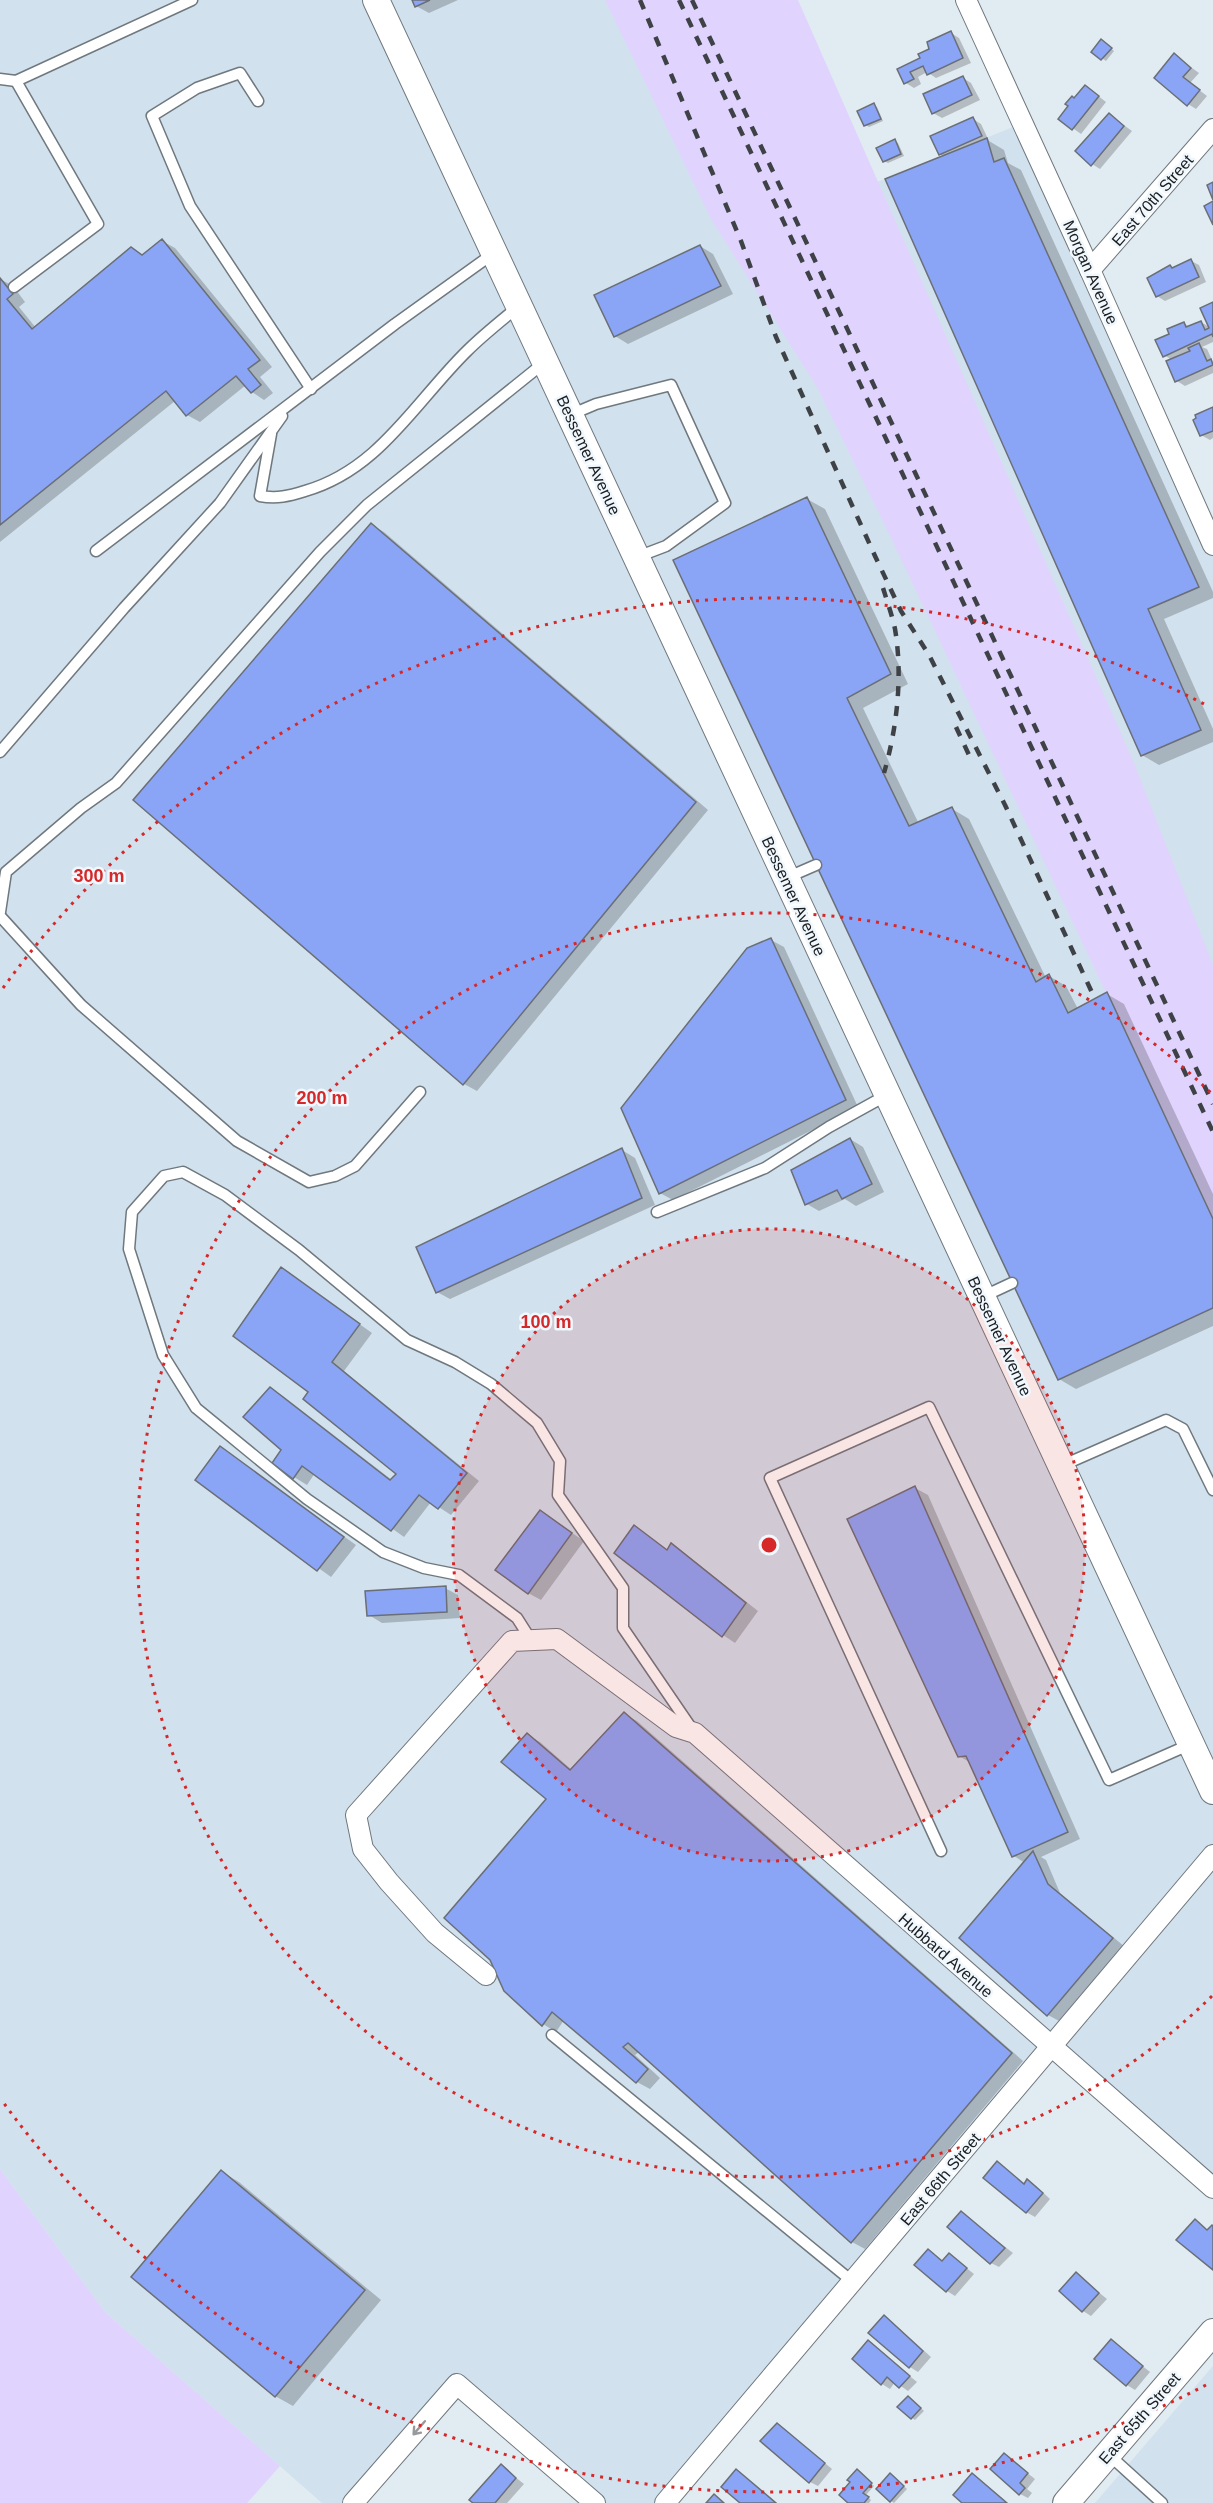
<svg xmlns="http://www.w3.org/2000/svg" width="1213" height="2503" font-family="Helvetica,sans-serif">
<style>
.built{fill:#d1e1ed}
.green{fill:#e0d4fe}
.shadow{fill:#0003}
.building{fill:#8ba5f6;stroke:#6a6e76;stroke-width:1.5}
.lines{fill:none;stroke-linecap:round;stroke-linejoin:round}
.service-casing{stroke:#6f787e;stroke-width:13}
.minor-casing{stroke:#6f787e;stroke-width:22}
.tertiary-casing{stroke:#6f787e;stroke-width:28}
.service{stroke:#fff;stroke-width:10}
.minor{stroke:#fff;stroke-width:20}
.tertiary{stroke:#fff;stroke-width:26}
.rail{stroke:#3e4246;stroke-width:4.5;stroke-dasharray:10 10;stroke-linecap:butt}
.oneway{stroke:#98999b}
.ring{fill:none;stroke:#d62828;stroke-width:3;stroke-dasharray:3 6}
.labels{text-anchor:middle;stroke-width:5;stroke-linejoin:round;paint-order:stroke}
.street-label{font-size:16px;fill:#1a1d20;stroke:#f0f8fe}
.centre{fill:#d62828;stroke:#f0f8fe;stroke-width:3}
.ring-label{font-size:18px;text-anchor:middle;font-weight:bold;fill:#d62828;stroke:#f0f8fe;stroke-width:5;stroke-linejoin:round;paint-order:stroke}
</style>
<rect width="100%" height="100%" fill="#e1ebf2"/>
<g class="built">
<path d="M0,0H607L845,195L1023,123L1213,546V2188L1052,2048L665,2503H595L457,2384L353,2503H322L105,2312L0,2169Z"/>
<path d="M1213,2366V2503H1095Z"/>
</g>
<g class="green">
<path d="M605,0H798L1134,763L1213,965V1219L893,542L817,387L711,219Z"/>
<path d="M0,2169L105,2312L280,2466L247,2503H0Z"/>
</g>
<g class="shadow">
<path d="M413,0H458L429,13L416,6Z"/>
<path d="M951,33L959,38L971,63L936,78L927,72L918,77L921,84L914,88L906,83L899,69L922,59Z"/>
<path d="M1105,43L1114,51L1106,61L1093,52Z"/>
<path d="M1174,55L1199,73L1190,83L1207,96L1196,109L1188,104Z"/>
<path d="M963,78L971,83L980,100L942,118L933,113Z"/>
<path d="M1093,92L1106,102L1081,134L1060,119L1075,100Z"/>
<path d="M874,105L877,107L883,121L869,127L866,125Z"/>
<path d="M1110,115L1132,131L1100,169L1092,164Z"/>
<path d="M973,119L981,124L989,141L1004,150L1008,163L1021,170L1213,592V598L1164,619L1213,729V742L1159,765L1142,755L944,157L940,154Z"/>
<path d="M895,141L898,143L904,156L888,163L884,161Z"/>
<path d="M162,241L175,248L272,367L260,377L273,393L264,400L252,392L246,385L200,422L187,415L175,401L0,542V279L13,286L25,302L19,307L36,328L131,248L143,255Z"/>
<path d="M700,246L713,254L733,294L628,344L615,336Z"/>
<path d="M1191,261L1199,265L1206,282L1165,301L1157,296L1170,267L1173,269Z"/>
<path d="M1213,304V342L1202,347L1207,349L1213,362V373L1185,386L1177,381L1172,360L1164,355L1171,335L1184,323L1189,327L1201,322L1211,328Z"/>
<path d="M1213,408V438L1210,440L1201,435Z"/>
<path d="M807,499L825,509L908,684L863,708L919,824L952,809L969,819L1046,978L1049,976L1066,986L1078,1009L1107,994L1124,1004L1213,1194V1326L1076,1389L1059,1379L675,561Z"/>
<path d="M371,525L384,532L708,810L477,1091L464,1084Z"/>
<path d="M771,940L784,947L858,1107L673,1200L660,1193Z"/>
<path d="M850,1139L863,1147L884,1192L856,1206L845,1199L819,1211L807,1204Z"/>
<path d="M622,1150L635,1158L655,1205L450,1299L437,1292Z"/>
<path d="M282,1269L372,1333L344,1371L479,1481L451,1515L431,1502L404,1537L315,1473L307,1485L294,1477L283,1450L270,1388L283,1396L392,1480L398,1473L310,1392Z"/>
<path d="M220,1448L356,1545L331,1577L197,1480Z"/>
<path d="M915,1488L928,1495L1080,1839L1041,1857L1046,1860L1060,1893L1125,1947L1061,2022L1048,2015L961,1938L1025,1863L1014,1856L971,1763L959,1756Z"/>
<path d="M541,1512L584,1541L541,1600L528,1593Z"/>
<path d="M635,1527L668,1550L671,1545L684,1553L758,1611L735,1643L723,1635Z"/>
<path d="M445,1588L458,1595L460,1618L382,1623L369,1615Z"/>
<path d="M624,1714L637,1721L1023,2061L865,2249L852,2242L639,2052L635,2055L660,2078L650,2089L637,2082L564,2020L556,2032L543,2024L548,1799L527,1735L540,1742L572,1770Z"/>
<path d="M997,2163L1025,2184L1028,2181L1036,2186L1050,2199L1035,2217L1026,2212Z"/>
<path d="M222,2172L239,2182L381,2300L293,2406L275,2396Z"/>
<path d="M961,2213L1013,2253L999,2267L991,2263Z"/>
<path d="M928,2251L944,2262L950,2255L974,2274L955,2296L947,2291Z"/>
<path d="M1076,2274L1107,2299L1091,2316L1083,2311Z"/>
<path d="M884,2317L892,2322L931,2357L918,2372L910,2367Z"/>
<path d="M1111,2341L1150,2372L1135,2390L1127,2385Z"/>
<path d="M868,2342L917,2382L908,2391L895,2382L890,2389L882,2384L854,2359Z"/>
<path d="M912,2400L924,2411L915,2420L912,2418Z"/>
<path d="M778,2424L832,2469L818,2486L810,2482Z"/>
<path d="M1004,2455L1035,2479L1027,2489L1032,2493L1028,2498L1020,2494Z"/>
<path d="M501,2466L524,2484L507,2503H475Z"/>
<path d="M736,2471L744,2476L777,2503H743Z"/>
<path d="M860,2473L874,2486L866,2495L871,2500L869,2503H850Z"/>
<path d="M894,2477L907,2489L894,2503L891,2501Z"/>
</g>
<g class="building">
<path d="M412,0H430L415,7Z"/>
<path d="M951,31L963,58L927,75L923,66L910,72L914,79L904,84L897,69L920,58L918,54L929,49L927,42Z"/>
<path d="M1101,39L1112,48L1101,60L1091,52Z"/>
<path d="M1174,53L1191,68L1183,77L1200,90L1187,106L1154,78Z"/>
<path d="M963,76L972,95L932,114L923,94Z"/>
<path d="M1085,85L1099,96L1072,130L1058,119L1068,106L1065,104L1072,96L1074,98Z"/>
<path d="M874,103L881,119L864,126L857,111Z"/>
<path d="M1109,113L1124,126L1091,166L1075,151Z"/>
<path d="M973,117L982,136L939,155L930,136Z"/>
<path d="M987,138L994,162L1004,158L1199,587L1148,609L1201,730L1141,756L885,179Z"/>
<path d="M895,139L901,154L883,162L876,148Z"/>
<path d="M1213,182V200L1207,185Z"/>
<path d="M1213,201V225L1204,206Z"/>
<path d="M162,239L260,360L248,369L261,385L251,393L236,376L186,416L166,391L0,525V278L13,294L7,299L32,329L131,247L142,255Z"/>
<path d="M700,245L721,286L614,337L594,295Z"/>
<path d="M1191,259L1199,277L1156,297L1147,278L1170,265L1172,268Z"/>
<path d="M1213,302V337L1212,334L1163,357L1155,340L1169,334L1167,329L1184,322L1186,327L1201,321L1205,330L1209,328L1200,308Z"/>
<path d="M1199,343L1207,361L1211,359L1213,365L1175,382L1166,361L1190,351L1188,348Z"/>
<path d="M1213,407V431L1200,436L1193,420L1196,418L1195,415Z"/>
<path d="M807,497L891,674L847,698L909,826L952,807L1036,982L1049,974L1068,1013L1107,992L1213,1219V1308L1058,1380L673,560Z"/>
<path d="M371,523L696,802L463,1085L133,800Z"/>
<path d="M771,938L846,1100L659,1194L621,1108L747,948Z"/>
<path d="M850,1138L872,1184L842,1199L837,1190L805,1205L791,1170Z"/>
<path d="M622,1148L642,1198L436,1293L416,1247Z"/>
<path d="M281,1267L360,1324L332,1362L467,1473L438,1509L419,1495L391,1531L302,1466L293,1479L272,1463L281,1450L243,1417L270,1387L390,1480L396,1474L303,1399L308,1392L233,1336Z"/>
<path d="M220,1446L344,1537L317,1571L195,1480Z"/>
<path d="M915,1486L1068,1832L1012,1857L966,1756L958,1757L847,1519Z"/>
<path d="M540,1510L572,1533L528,1594L495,1570Z"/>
<path d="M634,1525L667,1550L671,1543L746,1603L722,1637L614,1553Z"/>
<path d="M446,1586L447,1612L367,1616L365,1591Z"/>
<path d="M624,1712L1012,2053L851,2243L628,2043L623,2047L648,2069L636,2083L552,2012L542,2026L504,1991L490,1960L444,1918L546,1799L501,1762L527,1733L570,1770Z"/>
<path d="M1033,1851L1048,1884L1113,1938L1047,2016L959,1938Z"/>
<path d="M997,2161L1024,2184L1027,2179L1043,2193L1026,2213L983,2178Z"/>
<path d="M221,2170L365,2290L275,2397L131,2277Z"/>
<path d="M961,2211L1005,2248L990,2264L947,2227Z"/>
<path d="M1195,2219L1207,2230L1212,2225L1213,2226V2270L1176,2240Z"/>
<path d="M928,2249L942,2261L949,2253L967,2268L946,2292L914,2265Z"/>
<path d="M1076,2272L1099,2293L1082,2312L1059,2291Z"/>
<path d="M884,2315L923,2351L909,2368L868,2333Z"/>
<path d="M1111,2339L1143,2366L1126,2386L1094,2359Z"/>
<path d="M868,2340L910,2376L899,2388L887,2377L881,2385L852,2359Z"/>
<path d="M908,2396L921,2408L911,2419L897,2407Z"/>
<path d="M777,2423L825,2463L809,2483L760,2441Z"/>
<path d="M1004,2453L1028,2473L1020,2483L1025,2488L1019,2495L990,2469Z"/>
<path d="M501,2464L516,2478L495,2503H473L469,2500Z"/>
<path d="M736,2469L776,2503H740L721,2487Z"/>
<path d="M857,2469L872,2483L863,2493L869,2497L864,2503H848L839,2495L850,2482L847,2480Z"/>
<path d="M890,2473L904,2486L890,2502L876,2489Z"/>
<path d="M972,2473L1007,2503H962L953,2495Z"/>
<path d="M714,2494L724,2503H706Z"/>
</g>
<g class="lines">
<defs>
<g id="service">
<path d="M0,79L16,81"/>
<path d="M258,101L240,73L197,88L152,116L190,206L311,389"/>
<path d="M14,287L98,224L16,81L192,0"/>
<path d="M570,415L596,404L671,385L725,503L666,546L637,557"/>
<path d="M271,434L260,496C277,499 289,496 305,491C379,470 415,402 467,351C483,335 501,321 519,306"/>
<path d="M96,551L395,324L494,253"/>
<path d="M0,752L124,608L220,503L282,416"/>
<path d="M786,878L816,865"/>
<path d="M0,912L6,872L81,808L116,783L320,552L367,505L545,362"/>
<path d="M0,916L81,1005L237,1141L309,1182L335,1176L355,1166L420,1092"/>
<path d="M657,1212L765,1168L829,1127L887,1095"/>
<path d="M982,1297L1012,1283"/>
<path d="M1061,1466L1166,1420L1183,1429L1213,1490"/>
<path d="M531,1640L517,1618L459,1575L424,1568L383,1552L307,1499L196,1408L163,1355L129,1249L132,1212L164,1176L183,1172L225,1195L299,1250L407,1340L455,1362L491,1384L537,1423L560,1461L558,1495L623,1588V1628L694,1732"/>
<path d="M941,1851L770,1478L929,1407L1109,1780L1191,1744"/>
<path d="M552,2035L853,2282"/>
<path d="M1108,2454L1162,2503"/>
</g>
<g id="minor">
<path d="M966,0L1090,270L1213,545"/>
<path d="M1090,270L1213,129"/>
<path d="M486,1975L435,1933L389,1882L363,1849L356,1815L512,1641L557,1639L676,1727L695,1733L1213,2188"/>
<path d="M353,2503L457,2384L595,2503"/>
<path d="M665,2503L1213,1855"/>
</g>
<g id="tertiary">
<path d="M376,0L1213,1791"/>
<path d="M1066,2503L1213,2332"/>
</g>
</defs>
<use href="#service" class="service-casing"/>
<use href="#minor" class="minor-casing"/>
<use href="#tertiary" class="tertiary-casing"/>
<use href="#service" class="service"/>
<use href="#minor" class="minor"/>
<use href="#tertiary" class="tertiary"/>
<g class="rail">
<path d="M640,0L741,241L776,337L875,556L901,611L929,655L1005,805L1095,999"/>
<path d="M679,0L1213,1132"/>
<path d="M692,0L1213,1104"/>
<path d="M883,588C887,601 892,615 895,629C903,676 897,728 884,773"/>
<path d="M956,727L969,755"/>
</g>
</g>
<defs><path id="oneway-shaft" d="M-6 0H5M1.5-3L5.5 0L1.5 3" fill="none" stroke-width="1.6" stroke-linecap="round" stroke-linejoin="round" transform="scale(1.5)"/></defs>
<use class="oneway" href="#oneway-shaft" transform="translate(419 2428) rotate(131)"/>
<circle cx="769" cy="1545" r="316" fill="#d62828" fill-opacity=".12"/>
<g class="ring">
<circle cx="769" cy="1545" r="316"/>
<path d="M1212 1996A632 632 0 1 1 1212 1094"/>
<path d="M1206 2385A947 947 0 0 1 3 2102M3 988A947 947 0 0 1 1206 705"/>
</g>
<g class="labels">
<g class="street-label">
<text transform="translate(1152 200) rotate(-49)" y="6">East 70th Street</text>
<text transform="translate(1091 272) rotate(66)" y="6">Morgan Avenue</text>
<text transform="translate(589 455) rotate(65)" y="6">Bessemer Avenue</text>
<text transform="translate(794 896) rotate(65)" y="6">Bessemer Avenue</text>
<text transform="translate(1000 1336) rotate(65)" y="6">Bessemer Avenue</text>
<text transform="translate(946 1955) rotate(41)" y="6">Hubbard Avenue</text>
<text transform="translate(940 2179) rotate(-50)" y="6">East 66th Street</text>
<text transform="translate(1139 2418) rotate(-49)" y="6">East 65th Street</text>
</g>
</g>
<circle cx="769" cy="1545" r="9" class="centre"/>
<g class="ring-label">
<text x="99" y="882">300 m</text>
<text x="322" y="1104">200 m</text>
<text x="546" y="1328">100 m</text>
</g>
</svg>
